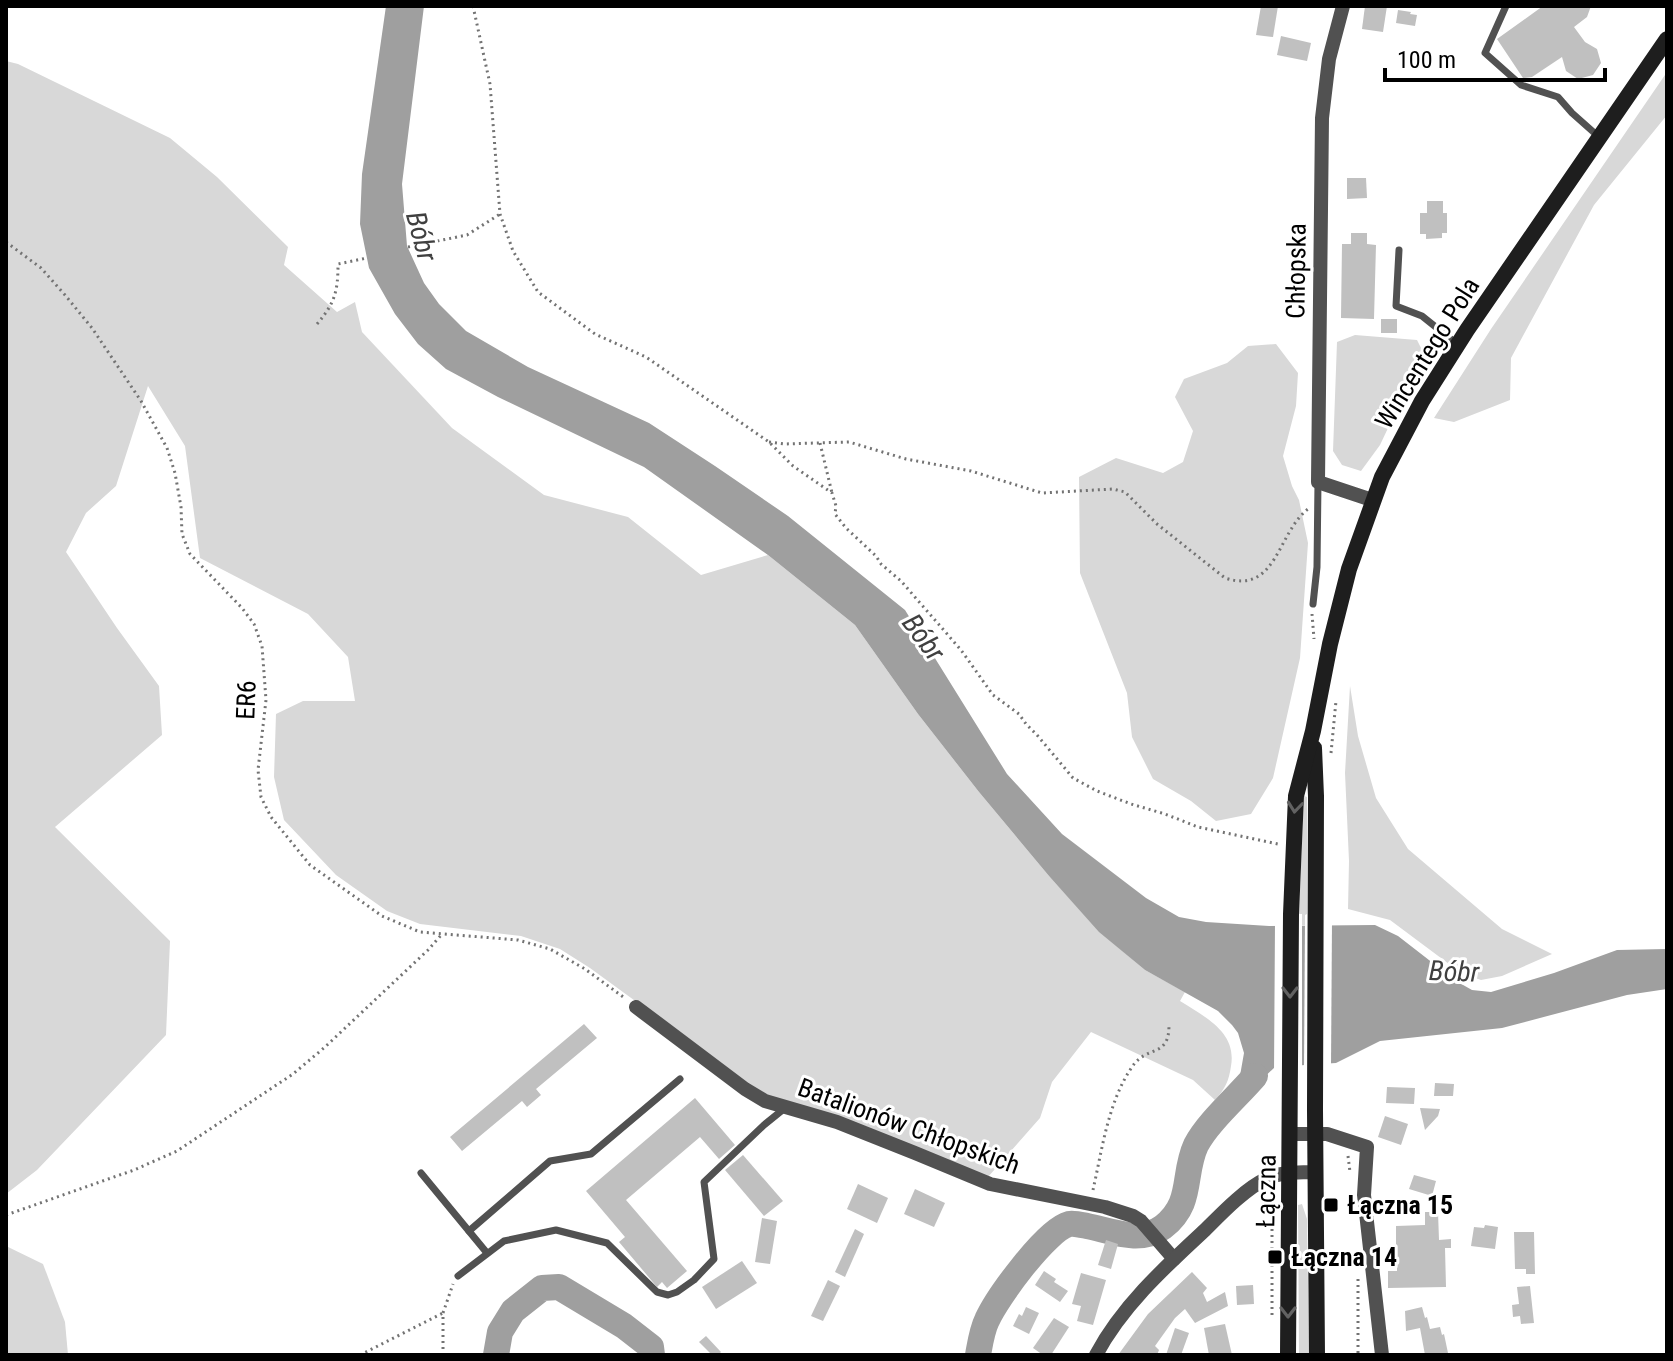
<svg xmlns="http://www.w3.org/2000/svg" width="1673" height="1361" font-family="'Roboto Condensed',sans-serif">
<style>
.green{fill:#d8d8d8}
.water{fill:#9f9f9f}
.pier{fill:#fff}
.lines{fill:none;stroke-linecap:round;stroke-linejoin:round}
.river{stroke:#9f9f9f;stroke-width:26}
.building{fill:#c0c0c0}
.path{stroke:#737373;stroke-width:3;stroke-dasharray:2 4;stroke-linecap:butt}
.service{stroke:#515151;stroke-width:7}
.minor{stroke:#515151;stroke-width:14}
.secondary{stroke:#1e1e1e;stroke-width:16}
.oneway{stroke:#626262}
.poi-dot{fill:#000;stroke:#fff;stroke-width:3}
.labels{text-anchor:middle;stroke-width:6;stroke-linejoin:round;paint-order:stroke}
.street-label{font-size:26px;fill:#000;stroke:#fff}
.poi-label{font-size:26px;font-weight:bold;fill:#000;stroke:#fff;text-anchor:start}
.water-label{font-size:28px;font-style:italic;fill:#404040;stroke:#fff}
</style>
<rect width="100%" height="100%" fill="#fff"/>
<g class="green">
<path d="M6,61L18,64L170,138L217,177L288,247L284,265L337,312L355,302L362,332L452,428L544,495L628,517L701,575L768,555L855,625L918,714L979,792L1049,876L1100,932L1145,970L1185,992L1180,1001C1205,1017 1237,1032 1231,1066C1229,1081 1225,1089 1215,1100L1193,1080L1091,1032L1052,1082L1040,1118L988,1177L760,1092L590,968L560,949L521,936L420,924L387,911L336,875L284,820L274,777L276,714L303,701H355L348,657L308,614L200,558L185,446L148,386L116,486L86,513L66,552L117,628L159,686L162,735L55,827L170,941L166,1035L37,1170L6,1194Z"/>
<path d="M1667,72V115L1594,205L1511,358L1510,400L1454,422L1434,418L1491,329Z"/>
<path d="M1355,335L1417,340L1426,358L1405,392L1380,445L1361,471L1342,465L1333,451L1337,342Z"/>
<path d="M1276,344L1298,373L1296,406L1283,456L1292,486L1299,500L1308,543L1300,658L1273,778L1251,814L1216,821L1191,801L1153,779L1132,737L1127,693L1080,573L1079,477L1116,458L1163,473L1183,462L1193,431L1175,397L1184,379L1227,363L1248,346Z"/>
<path d="M1350,686L1358,736L1376,798L1408,849L1502,929L1552,954L1502,976L1481,980L1461,973L1390,920L1348,909L1349,861L1345,773Z"/>
<path d="M1304,796L1307,797V914L1305,915V925H1302V914H1299Z"/>
<path d="M1302,1204L1307,1219L1309,1355H1299L1298,1205Z"/>
<path d="M6,1246L43,1264L65,1322L68,1355H6Z"/>
</g>
<path class="water" d="M386,6H424L402,184L407,246L424,283L439,304L466,331L528,367L649,423L715,466L788,516L905,610L1007,774L1062,834L1146,898L1179,917L1206,922L1269,926L1375,925L1398,936L1456,981L1472,990L1491,992L1554,973L1617,950L1667,949V989L1627,995L1502,1028L1380,1041L1336,1063L1275,1067L1237,1103L1231,1098L1238,1087L1244,1053L1238,1033L1232,1025L1218,1011L1145,970L1099,932L1049,876L979,792L918,714L855,625L768,555L644,467L498,397L446,369L418,344L395,314L369,268L360,224L362,174Z"/>
<g class="pier">
<path d="M1332,921L1331,1067L1304,1068L1305,922Z"/>
<path d="M1275,922H1302V1068L1276,1071L1274,1073Z"/>
</g>
<g class="lines">
<g class="river">
<path d="M496,1355L500,1332L513,1311L542,1288L559,1287L624,1326L651,1347L652,1355"/>
<path d="M978,1355C980,1344 982,1330 987,1320C997,1298 1046,1230 1069,1224C1074,1223 1082,1225 1087,1226C1112,1231 1140,1244 1163,1227C1194,1203 1182,1175 1196,1145C1208,1122 1238,1096 1255,1076"/>
</g>
</g>
<g class="building">
<path d="M1261,6H1278L1273,37L1256,35Z"/>
<path d="M1365,6H1387L1383,32L1362,29Z"/>
<path d="M1543,6H1591L1587,17L1574,27L1585,42L1597,49L1601,63L1593,75L1578,79L1566,71L1562,57L1532,77L1523,78L1497,39Z"/>
<path d="M1398,10L1411,12L1410,14L1417,15L1415,26L1396,23Z"/>
<path d="M1281,36L1311,43L1307,61L1277,55Z"/>
<path d="M1347,178H1366L1367,198L1347,199Z"/>
<path d="M1427,201H1443V213H1447V233H1442V238L1426,239V234H1420V213H1427Z"/>
<path d="M1351,233H1367V244L1376,245L1374,319L1341,318L1342,244H1351Z"/>
<rect x="1381" y="319" width="16" height="14"/>
<path d="M584,1024L597,1038L536,1089L541,1095L527,1107L522,1101L462,1151L450,1137Z"/>
<path d="M1435,1083L1454,1084L1453,1096H1434Z"/>
<path d="M1387,1087L1415,1088L1414,1104L1386,1103Z"/>
<path d="M695,1098L735,1145L719,1159L700,1137L626,1200L687,1271L667,1288L662,1282L657,1287L619,1242L625,1237L586,1191Z"/>
<path d="M1420,1108L1440,1109L1438,1116L1425,1130Z"/>
<path d="M1385,1116L1408,1124L1401,1145L1378,1137Z"/>
<path d="M743,1155L783,1201L764,1216L725,1170Z"/>
<path d="M1414,1175L1436,1181L1432,1196L1409,1189Z"/>
<path d="M858,1184L888,1198L877,1223L847,1209Z"/>
<path d="M915,1189L945,1203L934,1227L904,1214Z"/>
<path d="M1425,1212H1438L1439,1240L1451,1239V1248H1445L1446,1287L1388,1288V1271H1397V1261H1387V1248H1396V1226L1425,1225Z"/>
<path d="M762,1218L777,1221L770,1264L755,1262Z"/>
<path d="M1485,1225L1498,1227L1495,1249L1471,1246L1474,1227L1484,1228Z"/>
<path d="M855,1229L864,1234L845,1277L835,1272Z"/>
<path d="M1514,1232H1534L1535,1274H1526V1269H1515Z"/>
<path d="M1106,1240L1118,1244L1111,1269L1098,1265Z"/>
<path d="M742,1261L757,1283L716,1309L702,1287Z"/>
<path d="M1044,1271L1056,1279L1054,1282L1068,1291L1060,1302L1035,1285Z"/>
<path d="M1192,1272L1207,1288L1203,1293L1207,1302L1225,1292L1228,1306L1195,1323L1185,1309L1175,1318L1155,1346L1159,1350L1157,1355H1118L1148,1314Z"/>
<path d="M1081,1273L1106,1280L1093,1325L1077,1321L1081,1306L1072,1304Z"/>
<path d="M828,1280L840,1286L823,1321L811,1316Z"/>
<path d="M1253,1285L1254,1304L1237,1305L1236,1286Z"/>
<path d="M1530,1286L1534,1323L1521,1324L1520,1316L1513,1317L1512,1305L1519,1304L1517,1287Z"/>
<path d="M1026,1307L1039,1313L1029,1334L1013,1326L1019,1314L1022,1316Z"/>
<path d="M1422,1307L1425,1318L1427,1317L1430,1329L1440,1327L1442,1335L1444,1334L1448,1353L1425,1355L1420,1328L1406,1331L1405,1311Z"/>
<path d="M1054,1318L1069,1327L1051,1355H1043L1033,1348Z"/>
<path d="M1225,1324L1232,1355H1209L1204,1328Z"/>
<path d="M1175,1328L1189,1333L1181,1355H1166Z"/>
<path d="M706,1336L721,1352L718,1355H712L699,1342Z"/>
</g>
<g class="lines">
<g class="path">
<path d="M473,6L490,84L500,214L513,251L538,292L595,334L646,357L769,442L793,466L832,493L836,506L835,514L846,528L876,556L881,564L901,581L961,650L993,695L1019,714L1026,724L1037,735L1073,778L1097,791L1131,804L1165,814L1198,827L1278,844"/>
<path d="M6,242L41,268L65,295L92,328L141,401L167,448L175,473L181,507L182,534L190,554L242,608L254,624L262,646L266,700L258,770L261,797L271,817L310,865L382,916L420,932L518,940L550,949L585,969L626,999"/>
<path d="M408,247L467,235L500,214"/>
<path d="M317,324C335,303 338,291 338,264L367,258"/>
<path d="M769,442L784,444L849,442L906,459L971,471L1042,493L1113,489L1125,492L1157,524L1225,578C1277,595 1277,533 1308,509"/>
<path d="M820,443L832,493"/>
<path d="M1312,614L1314,639"/>
<path d="M1331,753L1336,701"/>
<path d="M1348,1156L1350,1172"/>
<path d="M1093,1190C1102,1150 1108,1102 1132,1067C1147,1044 1169,1059 1169,1025"/>
<path d="M6,1215L134,1170L177,1151L293,1074L325,1047L428,950L442,934"/>
<path d="M1358,1279V1355"/>
<path d="M1272,1315V1227"/>
<path d="M360,1355L443,1313"/>
<path d="M443,1355V1313L453,1284"/>
</g>
<g class="service">
<path d="M1506,6L1485,53L1521,85L1558,97L1572,113L1599,137"/>
<path d="M1399,250L1396,306L1422,316L1457,344"/>
<path d="M1313,604L1317,567L1318,482"/>
<path d="M421,1173L487,1253"/>
<path d="M469,1231L550,1161L591,1154L680,1079"/>
<path d="M458,1276L504,1241L556,1230L607,1243L657,1292L668,1295L677,1292L694,1280L714,1259L704,1182L764,1125L785,1108"/>
</g>
<g class="minor">
<path d="M1343,6L1329,59L1322,118L1318,482L1372,500"/>
<path d="M636,1007L745,1089L765,1101L837,1122L915,1153L990,1184L1105,1207L1133,1216L1141,1221L1174,1259"/>
<path d="M1290,1134H1327L1367,1147L1364,1195L1382,1355"/>
<path d="M1096,1355C1122,1306 1165,1267 1205,1230C1221,1214 1246,1188 1266,1179C1282,1171 1298,1173 1315,1172"/>
</g>
<g class="secondary">
<path d="M1314,748L1316,796L1315,1111L1317,1355"/>
<path d="M1288,1355L1291,914L1296,796L1313,731L1330,644L1349,569L1382,477L1422,401L1467,330L1667,39"/>
</g>
</g>
<defs><path id="oneway-chevron" d="M-2-3.5L2.5 0L-2 3.5" fill="none" stroke-width="1.6" stroke-linecap="round" stroke-linejoin="round" transform="scale(2)"/></defs>
<g class="oneway">
<use href="#oneway-chevron" transform="translate(1295 807) rotate(96)"/>
<use href="#oneway-chevron" transform="translate(1290 992) rotate(90)"/>
<use href="#oneway-chevron" transform="translate(1288 1312) rotate(90)"/>
</g>
<g class="poi-dot">
<rect x="1323" y="1197" width="16" height="16" rx="4"/>
<rect x="1267" y="1249" width="16" height="16" rx="4"/>
</g>
<g class="labels">
<g class="street-label">
<text transform="translate(1296 271) rotate(-89)" y="9">Chłopska</text>
<text transform="translate(1427 353) rotate(-58)" y="9">Wincentego Pola</text>
<text transform="translate(246 700) rotate(-88)" y="9">ER6</text>
<text transform="translate(909 1126) rotate(20)" y="9">Batalionów Chłopskich</text>
<text transform="translate(1266 1191) rotate(-89)" y="9">Łączna</text>
</g>
<g class="poi-label">
<text x="1347" y="1214">Łączna 15</text>
<text x="1291" y="1266">Łączna 14</text>
</g>
<g class="water-label">
<text transform="translate(422 236) rotate(75)" y="10">Bóbr</text>
<text transform="translate(924 637) rotate(53)" y="10">Bóbr</text>
<text transform="translate(1454 971) rotate(2)" y="10">Bóbr</text>
</g>
</g>
<rect width="1673" height="1361" fill="none" stroke="#000000" stroke-width="16"/>
<path d="M1385 68v12h220v-12" fill="none" stroke="#000000" stroke-width="4"/>
<text x="1397" y="68" font-size="24" fill="#000000" stroke="#ffffff" stroke-width="6" paint-order="stroke">100 m</text>
</svg>
